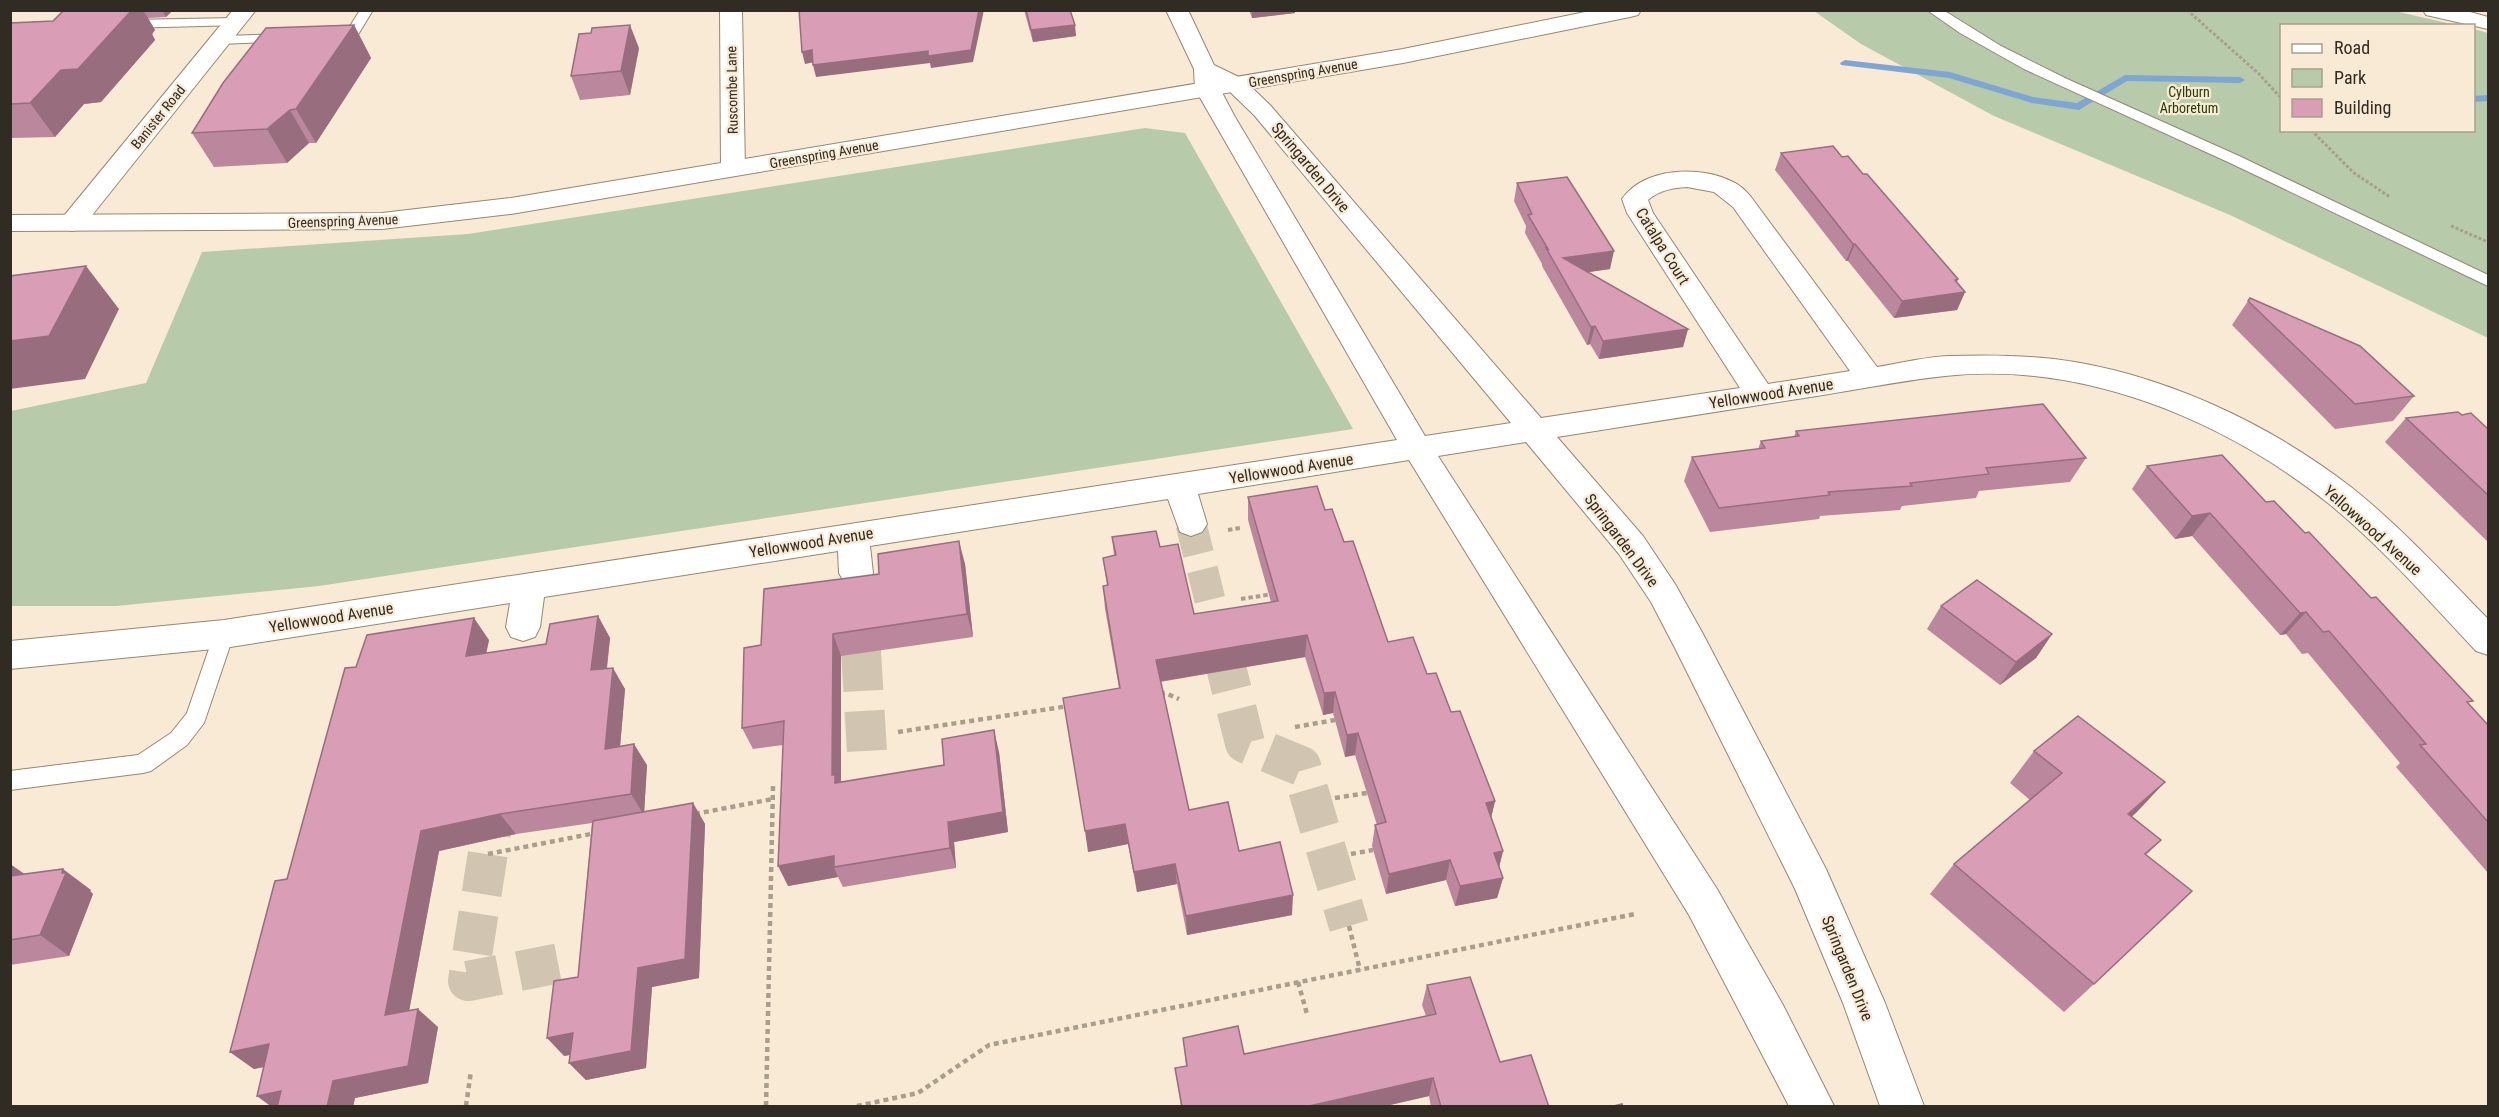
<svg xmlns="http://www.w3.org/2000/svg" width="2499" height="1117" font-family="'Roboto Condensed',sans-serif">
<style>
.green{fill:#b7caaa}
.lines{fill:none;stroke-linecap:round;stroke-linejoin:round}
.stream{fill:#7fa6d2;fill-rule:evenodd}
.street-tunnel-far1{stroke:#d1c4b1;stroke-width:31;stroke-dasharray:31 16;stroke-linecap:butt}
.street-tunnel{stroke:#d1c4b1;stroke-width:40;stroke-dasharray:40 20;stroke-linecap:butt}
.lane-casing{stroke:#948773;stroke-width:2}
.street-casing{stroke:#948773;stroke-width:2}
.secondary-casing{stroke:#948773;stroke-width:2}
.path-far2{stroke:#a99e8e;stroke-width:3;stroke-dasharray:3 2;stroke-linecap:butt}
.path-far1{stroke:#a99e8e;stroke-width:4;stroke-dasharray:4.5 3;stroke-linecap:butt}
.path{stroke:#a99e8e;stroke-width:4.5;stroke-dasharray:5 4;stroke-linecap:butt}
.lane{fill:#fff;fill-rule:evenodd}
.street{fill:#fff;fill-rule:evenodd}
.secondary{fill:#fff;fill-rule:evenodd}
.wall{fill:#bb879c}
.shaded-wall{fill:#986e7f}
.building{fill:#d99db5;stroke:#986e7f;stroke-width:1.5}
.labels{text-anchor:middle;stroke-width:4.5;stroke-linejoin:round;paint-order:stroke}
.far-street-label{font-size:14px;fill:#312c23;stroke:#f9ead5}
.far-park-label{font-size:14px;fill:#253f08;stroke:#f9ead5}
.street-label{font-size:16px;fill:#312c23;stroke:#f9ead5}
</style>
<rect width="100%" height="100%" fill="#f9ead5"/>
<g class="green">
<path d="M2390,10L2456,25L2282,26V130H2474V29L2488,33V338L2230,215L1994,116L1861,44L1814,11Z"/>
<path d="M1145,128L1185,133L1353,429L319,586L116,606H11V411L146,383L202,252L468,234Z"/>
</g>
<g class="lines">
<g class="stream">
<path d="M1845,60L1950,72L2033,97L2077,103L2125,75L2240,77L2245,80L2240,83L2127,81L2079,110L2032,103L1949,78L1841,65L1840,63Z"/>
<path d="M2488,95V101L2474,102V96Z"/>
</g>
<g class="street-tunnel-far1">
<path d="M1191,524L1223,652"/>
<path d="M858,608L861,652"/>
</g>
<g class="street-tunnel">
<path d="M861,651L868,769"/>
<path d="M1222,651L1245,743L1301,766L1349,926"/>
<path d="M497,795L468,981L560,963"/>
</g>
<defs>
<g id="lane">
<path d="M360,10H373L356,38L330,39L328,36L330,33L347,31Z"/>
<path d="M1927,10H1943L2001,46L2067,79L2239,156L2488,275V286L2228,162L2024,69L1960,33Z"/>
<path d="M236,18L241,19L242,22L241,25L127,28L121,24L127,20Z"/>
<path d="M284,34L289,35L291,38L289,41L221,44L214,40L221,36Z"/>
<path d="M224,626L231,628L234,634L204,723L187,745L151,771L143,773L10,790V771L138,755L171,733L187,713L214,634L217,628Z"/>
</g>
<g id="street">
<path d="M233,10H256L81,229L72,231L63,229L59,223L63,217Z"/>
<path d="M720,10H742L745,169L742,174L733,176L724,174L721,169Z"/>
<path d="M1166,10H1188L1214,65L1243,79L1270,105L1541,418L1740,388L1627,213L1622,199C1644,167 1701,165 1733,182C1740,185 1746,191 1751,197L1877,367C1901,363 1925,357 1949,356C1984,355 2019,355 2054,359C2159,372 2267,422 2351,487C2401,527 2444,574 2488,619V655L2476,651C2428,600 2382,547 2328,503C2222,419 2082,361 1945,376C1898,381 1851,391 1804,398C1722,411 1639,424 1557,437L1643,536L1675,584L1703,634L1826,869L1885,1003L1924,1106H1880L1843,1003L1795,889L1675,648L1651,602L1619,554L1526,442L1438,456L1717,889L1783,1005L1834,1106H1789L1689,915L1409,460L1198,494L1207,524L1202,532L1191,536L1180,532L1168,499L870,546L873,573L868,582L856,586L844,582L839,573L838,551L544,597L540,627L535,637L523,641L511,637L506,627L510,603L224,648L10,669V641L224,620L1397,440L1195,89L1194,69ZM1218,85L1227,89L1254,115L1511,423L1425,436L1235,117ZM1687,187L1714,192L1733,207L1850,371L1768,384L1653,213L1648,200C1660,190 1672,188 1687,187Z"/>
<path d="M2423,10H2463L2488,17V29L2426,15Z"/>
</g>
<path id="secondary" d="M1595,10H1641L1638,15L1630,17L1403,63L511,214L382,229L10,231V215L382,213L511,198L1403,49Z"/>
</defs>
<use href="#lane" class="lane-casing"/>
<use href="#street" class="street-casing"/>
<use href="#secondary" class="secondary-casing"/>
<g class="path-far2">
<path d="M2187,10L2258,73L2282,99"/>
<path d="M2311,130L2354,173L2390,197"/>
<path d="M2451,226L2488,242"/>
</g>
<g class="path-far1">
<path d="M1228,530L1240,528"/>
<path d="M1241,599L1273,594"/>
</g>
<g class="path">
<path d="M1160,694L1165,693L1179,699"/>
<path d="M1295,727L1335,720"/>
<path d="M898,732L1069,706"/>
<path d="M1335,798L1367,793"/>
<path d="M695,814L773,799"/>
<path d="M488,854L596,833"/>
<path d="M1351,854L1373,850"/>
<path d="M1349,926L1360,970"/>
<path d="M1298,982L1307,1014"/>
<path d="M466,1106L471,1071"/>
<path d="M766,1106L773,786"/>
<path d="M857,1106L918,1093L989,1045L1635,914"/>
</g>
<use href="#lane" class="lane"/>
<use href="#street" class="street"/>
<use href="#secondary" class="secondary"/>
</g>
<g class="wall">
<path d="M64,10H173L166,17L148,18L155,30L152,34L155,40L101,102L84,104L55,137L10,138V23L53,21Z"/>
<path d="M1024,10H1070L1076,36L1033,42Z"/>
<path d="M1249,10H1295V13L1252,18Z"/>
<path d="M354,25L371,58L316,143H309L287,163L214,167L192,133Z"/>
<path d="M639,48L630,95L580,100L571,76Z"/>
<path d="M1781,153L1842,157L1863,174L1958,279L1957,282L1965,292L1957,310L1894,318L1848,261H1846L1775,170Z"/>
<path d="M1517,183L1610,269L1588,272L1688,329L1683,347L1599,359L1590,344L1587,345L1542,266V264L1525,233L1526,226L1514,201Z"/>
<path d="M2250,298L2414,396L2393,421L2335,429L2232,325Z"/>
<path d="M2462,415L2488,429V542L2385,442L2406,418Z"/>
<path d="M1796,431L2086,458L2070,482L1979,491L1976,498L1902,506L1900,510L1820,516L1819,519L1710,532L1684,481L1692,457L1758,449L1761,441L1794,437Z"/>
<path d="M2147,466L2266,502L2488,725V873L2396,767L2400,763L2308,653L2302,654L2286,634L2280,635L2192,536L2175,539L2132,489Z"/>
<path d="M1248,497L1325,510L1344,542L1388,642L1427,674L1451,712L1495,801L1491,818L1503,851L1499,868L1503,878L1497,898L1455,906L1446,880L1386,894L1372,846L1375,825H1377L1355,755L1345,757L1333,713L1323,715L1305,657L1160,682L1189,810L1239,851L1292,915L1187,935L1177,884L1137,892L1128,844L1088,852L1119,688L1105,609L1103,586L1107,585L1103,558L1114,556L1112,537L1160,547L1194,614L1271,602L1248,520Z"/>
<path d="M965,564L973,637L841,656V782L944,765L999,752L1008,832L954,842L956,868L843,887L838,877L788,886L783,745L753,749L742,728L761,645Z"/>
<path d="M1941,606L2052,634L2036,658L2000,685L1927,629Z"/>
<path d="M598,616L610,638L607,669L625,689L620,747L647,765L644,812L693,803L705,824L699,978L652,987L646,1068L586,1080L569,1063L570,1055L564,1056L578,977L592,823L516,834L439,851L409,1011L438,1027L428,1083L355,1098L353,1107H272L257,1096L264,1067L254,1069L230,1052L287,879L489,640L486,653L546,644Z"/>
<path d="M2034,751L2165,782L2132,816L2161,840L2146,855L2094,984L2064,1012L1930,894L1954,864L2030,800L2010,783Z"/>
<path d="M10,864L25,874L91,890L90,891L93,894L69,956L10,965Z"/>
<path d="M1427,985L1500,1062L1549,1107H1431L1429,1096L1381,1107H1181L1175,1068L1186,1066L1183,1038L1244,1054L1426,1016L1422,1005Z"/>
</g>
<g class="shaded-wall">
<path d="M126,10H143L155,30L152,34L155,40L101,102L84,104L55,137L30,103L61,70Z"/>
<path d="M162,10H173L166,17Z"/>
<path d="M979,10H984L973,62L931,68L930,63L816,77L813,65Z"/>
<path d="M1252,10H1295V13L1252,18Z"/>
<path d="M354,25L371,58L316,143L296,109Z"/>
<path d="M630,25L639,48L630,95L621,71Z"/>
<path d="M1075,25L1076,36L1033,42L1031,30Z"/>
<path d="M812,50L815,62L805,64L802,52Z"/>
<path d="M290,110L309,143L287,163L267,129Z"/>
<path d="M1853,244H1855L1848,261H1846Z"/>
<path d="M1614,251L1610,269L1562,276L1563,258Z"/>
<path d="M86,266L119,309L85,379L10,389V341Z"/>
<path d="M1958,279L1951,294L1965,292L1957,310L1894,318L1902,301Z"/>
<path d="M1595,326L1590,344L1587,345L1591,327Z"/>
<path d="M1688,329L1683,347L1599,359L1603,341Z"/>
<path d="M2210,513L2192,536L2175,539L2192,516Z"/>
<path d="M959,541L965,564L973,637L967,614Z"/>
<path d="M2306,612L2286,634L2280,635L2300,613Z"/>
<path d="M598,616L610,638L604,692L591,670Z"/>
<path d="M474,618L489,640L481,678L466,656Z"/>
<path d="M833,634L841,656V791L835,783L832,775Z"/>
<path d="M2052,634L2036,658L2000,685L2016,662Z"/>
<path d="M1307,635L1305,657L1157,682L1156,660Z"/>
<path d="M613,668L625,689L618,770L605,749Z"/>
<path d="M1335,692L1333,713L1323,715L1324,693Z"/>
<path d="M994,730L999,752L1008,832L954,842L956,868L950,848L948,822Z"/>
<path d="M1358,733L1355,755L1345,757L1347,735Z"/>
<path d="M634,744L647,765L644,815L631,794Z"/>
<path d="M2165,782L2136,813L2100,844L2128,814Z"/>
<path d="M1495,801L1490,822L1486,803Z"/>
<path d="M693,803L705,824L699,978L652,987L646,1068L586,1080L569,1063L638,968Z"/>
<path d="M500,814L516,834L439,851L405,1033L385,1015L421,831Z"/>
<path d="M1125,824L1128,844L1088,852L1085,831Z"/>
<path d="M1503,851L1498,871L1494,853Z"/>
<path d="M834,856V867L838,877L788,886L778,866Z"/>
<path d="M1450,860L1446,880L1386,894L1389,874Z"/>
<path d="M10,864L39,885L10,878Z"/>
<path d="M1175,864L1177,884L1137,892L1134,872Z"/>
<path d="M63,869L91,890L90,891L93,894L69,956L40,935Z"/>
<path d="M1503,878L1497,898L1455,906L1460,886Z"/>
<path d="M1293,895L1292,915L1187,935L1186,916Z"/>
<path d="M418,1009L438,1027L428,1083L355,1098L353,1107H327L333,1081Z"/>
<path d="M573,1033L589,1051L564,1056L547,1038Z"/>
<path d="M269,1044L292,1061L254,1069L230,1052Z"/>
<path d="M1433,1078L1429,1096L1381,1107H1305Z"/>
<path d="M281,1091L303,1107H272L257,1096Z"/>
</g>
<g class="building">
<path d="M64,10H132L78,69L61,70L30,103L10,104V23L53,21Z"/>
<path d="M799,10H979L971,50L928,56V51L813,65L812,50L802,52Z"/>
<path d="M1026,10H1070L1075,25L1031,30Z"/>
<path d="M354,25L296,109L290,110L267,129L192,133L223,83L266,28Z"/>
<path d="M630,25L621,71L571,76L579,34L591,33L592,28Z"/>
<path d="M1833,146L1842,157L1848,156L1863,174H1867L1958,279L1955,280L1965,292L1902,301L1855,244H1853L1781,153Z"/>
<path d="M1567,177L1614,251L1563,258L1688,329L1603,341L1595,326L1591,327L1546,248L1548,249L1528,215L1532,214L1517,183Z"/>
<path d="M86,266L49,336L10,341V276Z"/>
<path d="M2250,298L2360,346L2414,396L2355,404L2248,301Z"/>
<path d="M2043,404L2086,458L1986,468L1989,474L1910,483L1912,486L1828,492L1830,495L1719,508L1692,457L1765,448L1761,441L1799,436L1796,431Z"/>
<path d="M2458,412L2462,415L2471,413L2488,429V495L2406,418Z"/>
<path d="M2222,455L2266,502L2274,501L2305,533L2309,532L2371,598L2376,597L2473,701L2467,702L2488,725V822L2420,745L2426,744L2329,631L2323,632L2306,612L2300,613L2210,513L2192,516L2147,466Z"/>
<path d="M1317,486L1325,510L1332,509L1344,542L1353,541L1388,642L1413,637L1427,674L1436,673L1451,712L1460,711L1495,801L1486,803L1503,851L1494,853L1503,878L1460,886L1450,860L1389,874L1375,825L1386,822L1358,733L1347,735L1335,692L1324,693L1307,635L1156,660L1189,810L1228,802L1239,851L1280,842L1293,895L1186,916L1175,864L1134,872L1125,824L1085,831L1063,698L1120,688L1103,586L1108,585L1103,558L1116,555L1112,537L1156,531L1160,547L1178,544L1194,614L1278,601L1248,497Z"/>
<path d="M959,541L967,614L833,634L832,775H835V783L944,765L942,739L994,730L1003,812L948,822L950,848L834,867V856L778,866L784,721L742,728L744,648L761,645L764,589L879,574L878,554Z"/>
<path d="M1977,580L2052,634L2016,662L1941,606Z"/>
<path d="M598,616L591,670L613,668L605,749L634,744L631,794L500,814L421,831L385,1015L418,1009L408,1066L333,1081L327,1107H277L281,1091L257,1096L269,1044L230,1052L275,881L287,879L345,668L356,667L367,635L474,618L466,656L546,644L550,624Z"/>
<path d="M2078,716L2165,782L2128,814L2161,840L2145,854L2192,891L2094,984L1954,864L2062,773L2034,751Z"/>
<path d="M693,803L685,959L638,968L631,1051L569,1063L573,1033L547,1038L554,981L578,977L593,821Z"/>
<path d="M63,869L62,873H66L40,935L10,940V876Z"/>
<path d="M1470,977L1500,1062L1531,1055L1549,1107H1441L1433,1078L1305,1107H1182L1175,1068L1187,1066L1183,1038L1238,1026L1244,1054L1436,1014L1427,985Z"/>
<path d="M1622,1104L1623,1107H1610Z"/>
</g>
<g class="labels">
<g class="far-street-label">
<text transform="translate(1303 73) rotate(-10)" y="5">Greenspring Avenue</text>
<text transform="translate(732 90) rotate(-91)" y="5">Ruscombe Lane</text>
<text transform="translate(158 117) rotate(-51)" y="5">Banister Road</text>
<text transform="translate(824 154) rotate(-10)" y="5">Greenspring Avenue</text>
<text transform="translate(343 221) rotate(-2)" y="5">Greenspring Avenue</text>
</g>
<g class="far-park-label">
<text x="2189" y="97">Cylburn<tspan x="2189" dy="16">Arboretum</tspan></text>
</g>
<g class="street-label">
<text transform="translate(1311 167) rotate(50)" y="6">Springarden Drive</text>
<text transform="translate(1663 246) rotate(58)" y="6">Catalpa Court</text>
<text transform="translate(1771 393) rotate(-9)" y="6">Yellowwood Avenue</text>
<text transform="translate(1291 468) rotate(-9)" y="6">Yellowwood Avenue</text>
<text transform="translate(2373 530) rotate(42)" y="6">Yellowwood Avenue</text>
<text transform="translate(1622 540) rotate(53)" y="6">Springarden Drive</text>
<text transform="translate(811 542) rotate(-9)" y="6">Yellowwood Avenue</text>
<text transform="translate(331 617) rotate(-9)" y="6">Yellowwood Avenue</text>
<text transform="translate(1848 968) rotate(68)" y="6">Springarden Drive</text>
</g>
</g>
<rect width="2499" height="1117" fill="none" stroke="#312c23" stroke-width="24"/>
<rect x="2280" y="24" width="195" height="108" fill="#f9ead5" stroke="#a99e8e" stroke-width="1.5"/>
<rect x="2292" y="44" width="30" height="9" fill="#ffffff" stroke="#a99e8e" stroke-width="1.5"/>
<text x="2334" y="54" font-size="18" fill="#312c23">Road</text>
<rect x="2292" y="69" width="30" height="18" fill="#b7caaa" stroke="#a99e8e" stroke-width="1.5"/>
<text x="2334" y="84" font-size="18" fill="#312c23">Park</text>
<rect x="2292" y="99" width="30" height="18" fill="#d99db5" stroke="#a99e8e" stroke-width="1.5"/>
<text x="2334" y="114" font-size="18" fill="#312c23">Building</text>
</svg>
